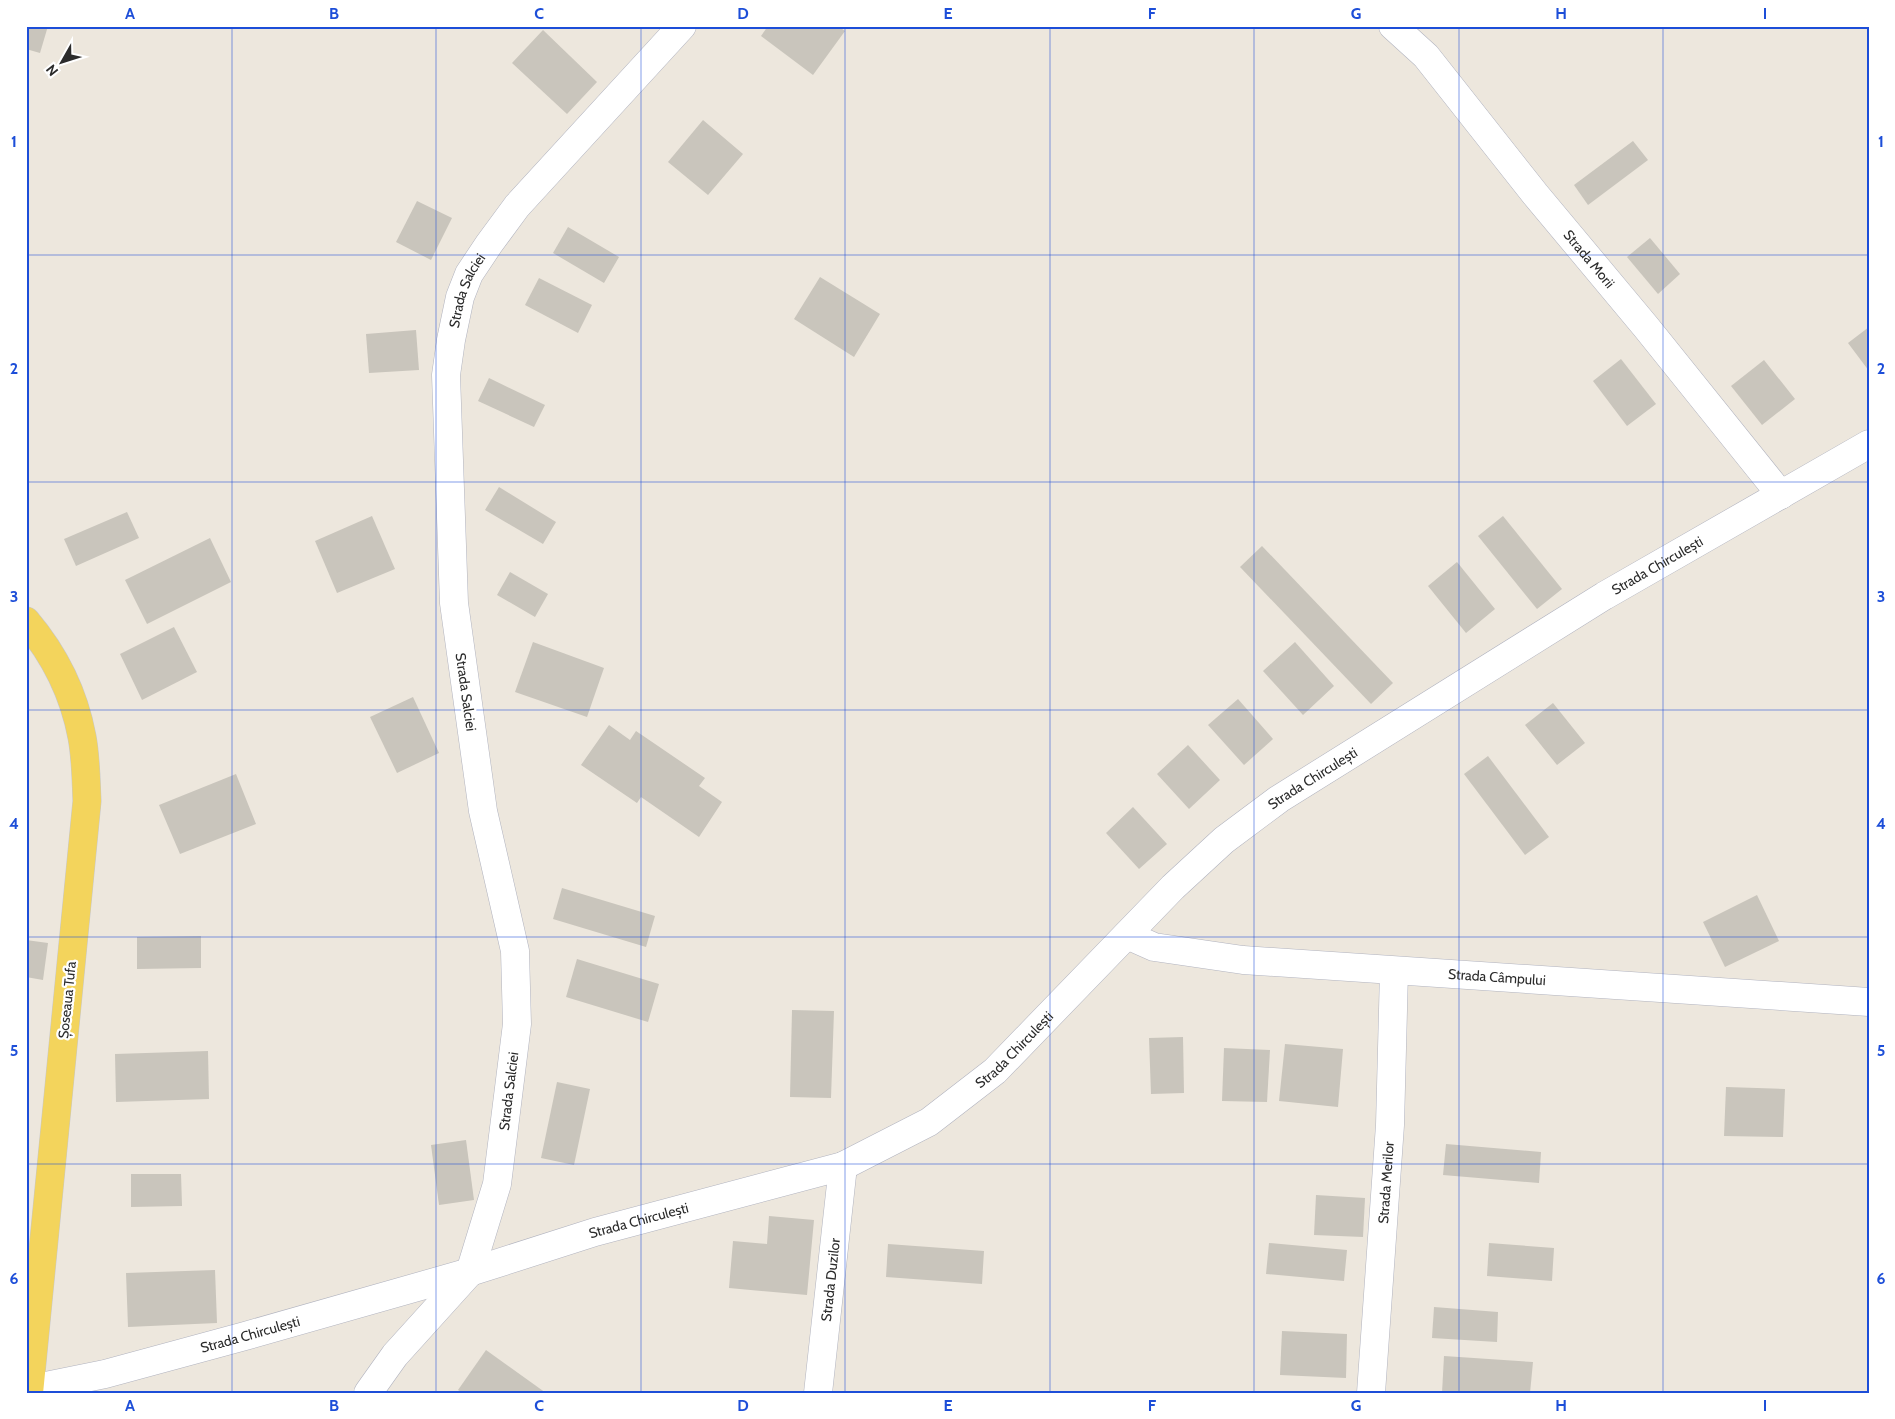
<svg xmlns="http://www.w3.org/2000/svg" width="1895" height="1419" font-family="Cabin,sans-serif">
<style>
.building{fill:#c9c5bc}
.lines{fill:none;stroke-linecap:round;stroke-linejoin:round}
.minor-casing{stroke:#b1b3bf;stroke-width:29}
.major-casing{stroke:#c8c8c8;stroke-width:29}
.minor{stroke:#fff;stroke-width:28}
.major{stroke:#f3d45c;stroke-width:28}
.grid{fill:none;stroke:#1d4ed8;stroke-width:1;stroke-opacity:0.55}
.labels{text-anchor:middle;stroke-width:4.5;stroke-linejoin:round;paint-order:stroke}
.street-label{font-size:14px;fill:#2b2b2b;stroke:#fff}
.neatline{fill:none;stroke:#1d4ed8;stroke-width:2}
.grid-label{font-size:16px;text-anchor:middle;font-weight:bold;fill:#1d4ed8}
</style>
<rect width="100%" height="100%" fill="#ede7dd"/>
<g class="building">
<path d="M26,26H48L40,53L26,49Z"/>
<path d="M768,26H838L845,31L813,75L761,36Z"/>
<path d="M543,30L597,82L567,114L512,63Z"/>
<path d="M703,120L743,154L708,195L668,162Z"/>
<path d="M1633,141L1648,160L1588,205L1574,185Z"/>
<path d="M417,201L452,218L431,260L396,242Z"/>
<path d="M568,227L619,257L604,283L553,253Z"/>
<path d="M1650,238L1680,274L1658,294L1627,257Z"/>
<path d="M820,277L880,314L854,357L794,319Z"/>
<path d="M539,278L592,305L578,333L525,305Z"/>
<path d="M1869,327V371L1848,343Z"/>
<path d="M416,330L419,370L369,373L366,334Z"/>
<path d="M1621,359L1656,404L1627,426L1593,381Z"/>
<path d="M1764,360L1795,399L1762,425L1731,386Z"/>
<path d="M489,378L545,405L534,427L478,401Z"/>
<path d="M499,487L556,522L543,544L485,510Z"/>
<path d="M127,512L139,538L76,566L64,539Z"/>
<path d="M372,516L395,569L337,593L315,541Z"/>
<path d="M1503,516L1562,589L1537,609L1478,536Z"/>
<path d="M210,538L231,582L147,624L125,580Z"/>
<path d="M1262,546L1393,683L1371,704L1240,567Z"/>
<path d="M1457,562L1495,609L1466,633L1428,586Z"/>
<path d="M510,572L548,594L535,617L497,595Z"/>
<path d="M174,627L197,672L142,700L120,654Z"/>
<path d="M533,642L604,668L587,717L515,692Z"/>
<path d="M1295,642L1334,686L1303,715L1263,671Z"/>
<path d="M413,697L439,753L397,773L370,717Z"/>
<path d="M1238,699L1273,739L1244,765L1208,725Z"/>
<path d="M1553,703L1585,743L1557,765L1525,725Z"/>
<path d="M609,725L630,740L636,731L705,778L699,786L722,802L699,837L641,797L637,803L581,765Z"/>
<path d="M1188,745L1220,780L1189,809L1157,774Z"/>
<path d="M1488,756L1549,837L1525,855L1464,774Z"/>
<path d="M236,774L256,824L180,854L159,805Z"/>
<path d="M1133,807L1167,844L1139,869L1106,833Z"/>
<path d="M562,888L655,916L646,947L553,919Z"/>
<path d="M1757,895L1779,941L1725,967L1703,922Z"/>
<path d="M201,936V968L137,969V937Z"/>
<path d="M26,940L48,943L43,980L26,977Z"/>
<path d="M577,959L659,984L648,1022L566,997Z"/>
<path d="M792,1010L834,1011L831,1098L790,1097Z"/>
<path d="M1183,1037L1184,1093L1151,1094L1149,1038Z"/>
<path d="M1285,1044L1343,1049L1338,1107L1279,1101Z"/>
<path d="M1224,1048L1270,1050L1267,1102L1222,1101Z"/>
<path d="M208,1051L209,1099L116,1102L115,1054Z"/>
<path d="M557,1082L590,1089L574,1165L541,1158Z"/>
<path d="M1726,1087L1785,1089L1783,1137L1724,1136Z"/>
<path d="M466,1140L474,1200L439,1205L431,1145Z"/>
<path d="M1446,1144L1541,1152L1539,1183L1443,1175Z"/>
<path d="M131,1174H181L182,1206L131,1207Z"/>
<path d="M1316,1195L1365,1198L1363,1237L1314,1235Z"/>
<path d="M769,1216L814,1220L807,1295L729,1288L733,1241L767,1244Z"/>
<path d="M1269,1243L1347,1250L1344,1281L1266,1274Z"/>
<path d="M1489,1243L1554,1248L1552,1281L1487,1276Z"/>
<path d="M888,1244L984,1251L982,1284L886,1277Z"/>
<path d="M215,1270L217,1323L128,1327L126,1273Z"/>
<path d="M1434,1307L1498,1312L1497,1342L1432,1338Z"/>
<path d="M1282,1331L1347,1334L1346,1378L1280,1375Z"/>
<path d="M486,1350L546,1393H462L458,1390Z"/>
<path d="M1444,1356L1533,1362L1530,1393H1442Z"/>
</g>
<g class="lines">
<defs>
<g id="minor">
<path id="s1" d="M1393,26L1426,56L1535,194L1646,327L1781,495"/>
<path id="s2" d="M1127,935L1154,947L1243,960L1869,1002"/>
<path id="s3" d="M26,1390L105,1374L245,1336L470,1272L595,1232L843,1166L929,1122L995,1071L1173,887L1224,840L1279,799L1604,596L1869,444"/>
<path id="s4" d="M368,1393L395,1355L470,1272L497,1184L517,1024L515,951L483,811L454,603L446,375L451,340L460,297L469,274L489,244L517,206L682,26"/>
<path id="s5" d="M818,1393L843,1166"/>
<path id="s6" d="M1371,1393L1390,1125L1394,972"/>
</g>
<path id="major" d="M26,621C54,654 74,694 82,737C86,758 86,780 87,801L29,1393"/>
</defs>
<use href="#minor" class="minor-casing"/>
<use href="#major" class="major-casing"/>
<use href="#minor" class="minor"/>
<use href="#major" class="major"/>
</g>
<path class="grid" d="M232,26V1393M436,26V1393M641,26V1393M845,26V1393M1050,26V1393M1254,26V1393M1459,26V1393M1663,26V1393M26,255H1869M26,482H1869M26,710H1869M26,937H1869M26,1164H1869"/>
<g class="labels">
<g class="street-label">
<text dy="5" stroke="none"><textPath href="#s1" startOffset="305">Strada Morii</textPath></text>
<text dy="5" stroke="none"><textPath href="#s4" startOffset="1154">Strada Salciei</textPath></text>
<text dy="5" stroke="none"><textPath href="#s3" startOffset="1866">Strada Chirculești</textPath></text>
<text transform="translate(466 692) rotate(82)" y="5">Strada Salciei</text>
<text dy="5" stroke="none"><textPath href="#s3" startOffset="1461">Strada Chirculești</textPath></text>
<text dy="5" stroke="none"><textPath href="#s2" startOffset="374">Strada Câmpului</textPath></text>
<text transform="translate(67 1000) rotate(-84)" y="5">Șoseaua Tufa</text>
<text dy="5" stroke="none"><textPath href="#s3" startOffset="1056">Strada Chirculești</textPath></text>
<text dy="5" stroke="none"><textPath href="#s4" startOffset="344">Strada Salciei</textPath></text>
<text dy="5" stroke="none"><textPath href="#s6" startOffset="211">Strada Merilor</textPath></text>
<text dy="5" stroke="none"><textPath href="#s3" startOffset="636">Strada Chirculești</textPath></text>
<text dy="5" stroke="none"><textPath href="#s5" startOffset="114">Strada Duzilor</textPath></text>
<text dy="5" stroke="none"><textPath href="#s3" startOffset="231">Strada Chirculești</textPath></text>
</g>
</g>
<rect width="1895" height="1419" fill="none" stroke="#ffffff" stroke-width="55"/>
<g transform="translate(62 62) rotate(231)" stroke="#ffffff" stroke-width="4" paint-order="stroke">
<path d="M0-4L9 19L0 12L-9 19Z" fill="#2b2b2b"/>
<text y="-8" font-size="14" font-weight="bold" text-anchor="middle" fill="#2b2b2b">N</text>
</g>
<rect x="28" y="28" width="1840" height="1364" class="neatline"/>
<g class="grid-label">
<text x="130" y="19">A</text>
<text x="334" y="19">B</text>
<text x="539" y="19">C</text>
<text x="743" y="19">D</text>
<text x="948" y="19">E</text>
<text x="1152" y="19">F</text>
<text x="1356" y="19">G</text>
<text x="1561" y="19">H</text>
<text x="1765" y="19">I</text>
<text x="14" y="147">1</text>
<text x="1881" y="147">1</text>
<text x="14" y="374">2</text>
<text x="1881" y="374">2</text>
<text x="14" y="602">3</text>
<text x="1881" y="602">3</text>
<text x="14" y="829">4</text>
<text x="1881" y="829">4</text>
<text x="14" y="1056">5</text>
<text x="1881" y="1056">5</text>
<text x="14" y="1284">6</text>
<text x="1881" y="1284">6</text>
<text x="130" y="1411">A</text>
<text x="334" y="1411">B</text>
<text x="539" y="1411">C</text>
<text x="743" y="1411">D</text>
<text x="948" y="1411">E</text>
<text x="1152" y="1411">F</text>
<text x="1356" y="1411">G</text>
<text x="1561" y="1411">H</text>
<text x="1765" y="1411">I</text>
</g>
</svg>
